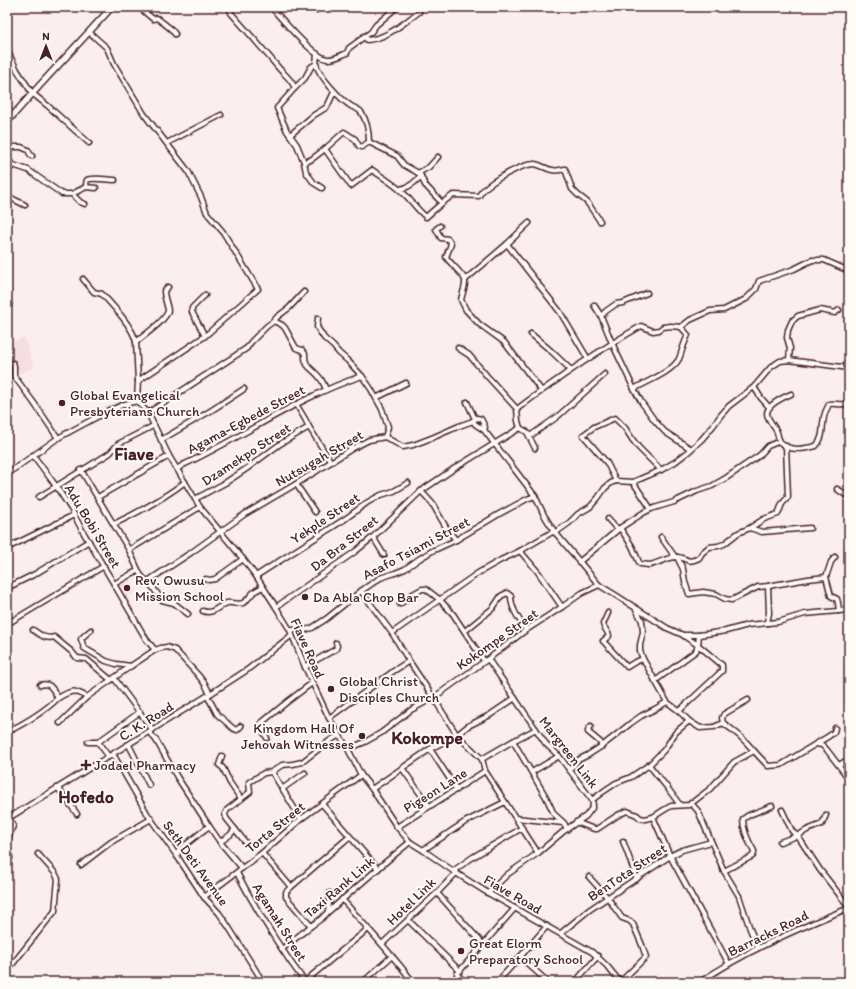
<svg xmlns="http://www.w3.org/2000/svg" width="856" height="989" font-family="Itim,sans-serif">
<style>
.built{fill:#f6dee5}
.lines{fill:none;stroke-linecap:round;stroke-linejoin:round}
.minor-casing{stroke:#4a1f2b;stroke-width:7}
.major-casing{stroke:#4a1f2b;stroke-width:8}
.minor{stroke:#fdfcf7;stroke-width:4}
.major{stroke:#fdfcf7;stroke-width:5}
.poi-dot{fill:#4a1f2b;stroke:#fdfcf7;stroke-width:1.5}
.labels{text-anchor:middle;stroke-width:4;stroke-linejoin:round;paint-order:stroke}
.poi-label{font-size:14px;fill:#4a1f2b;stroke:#fdfcf7;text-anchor:start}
.street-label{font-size:14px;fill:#4a1f2b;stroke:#fdfcf7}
.district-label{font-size:18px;font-weight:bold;fill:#4a1f2b;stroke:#fdfcf7}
</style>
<rect width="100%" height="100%" fill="#faeeef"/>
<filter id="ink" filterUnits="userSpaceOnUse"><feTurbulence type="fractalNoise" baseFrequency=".025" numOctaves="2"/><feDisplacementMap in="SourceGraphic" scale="8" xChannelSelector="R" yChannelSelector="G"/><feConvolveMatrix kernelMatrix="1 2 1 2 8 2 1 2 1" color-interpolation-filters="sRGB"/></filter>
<g filter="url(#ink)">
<g class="built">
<path d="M24,337L34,367L20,374L7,349V345Z"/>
<path d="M128,577L136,592L125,598L117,583Z"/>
</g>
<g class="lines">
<defs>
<g id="minor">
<path d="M139,7L153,19L157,18L171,29L175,34"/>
<path d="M233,7L230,9L231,13C247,31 262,48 277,66C284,75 290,77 295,88L277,108L287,131L297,145L304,162L306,172L314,183L322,188"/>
<path d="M271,7C282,19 313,57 327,59C333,60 342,55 347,53L349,48L371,32L376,25L397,7"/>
<path d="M316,10L319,7"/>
<path d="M89,32L107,48L114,64L144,114L188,171L201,197L207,213L223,232L258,289L205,336L138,381"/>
<path d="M364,36L367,40C388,38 402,24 419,12"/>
<path d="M7,50L17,70L32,93L48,106L89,143"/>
<path d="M316,64C319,76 340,99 351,106C354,108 359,109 361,112C367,121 369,131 369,142L397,156L404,165L420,174L425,185L442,203L453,195L479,196C484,184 521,164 535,164C541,165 546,169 552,170C556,171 561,170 565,169L572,189L578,195L587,202L600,221"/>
<path d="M295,88L305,78L311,67L316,64L317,54"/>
<path d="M290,135L314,115L327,107L334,92"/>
<path d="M369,142L362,147L359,146L355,139L344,132L325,149L351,186L372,170C381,176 391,182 400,190C410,198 416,209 426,217L442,203"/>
<path d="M167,143L221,115"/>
<path d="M7,147H21L28,150L30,154L32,156"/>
<path d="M7,159L13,165L28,170L62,194H72L80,202L85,204"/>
<path d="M304,163L312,159L325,149"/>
<path d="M7,173L13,165"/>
<path d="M418,173L429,167L438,157"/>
<path d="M86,187C86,185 86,182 87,180C91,177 110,180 115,180"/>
<path d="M400,189C409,188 415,182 421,176"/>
<path d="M72,194L86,187L96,188"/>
<path d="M7,196L25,205"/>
<path d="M440,226L436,229L441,238L448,239L451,244L446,257C450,263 463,274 465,280C466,286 462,294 461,300L466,310L479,324L504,342L541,390"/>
<path d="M507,244L560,312L588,359"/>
<path d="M83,279L94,292L102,294C113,306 133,327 136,342L138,381L137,401"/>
<path d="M465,280L507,244L529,223"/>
<path d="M7,302L9,305"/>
<path d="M594,305L601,316L612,343L634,389L642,403L655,421L665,432L691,449"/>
<path d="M601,316L606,311L616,304L623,303L647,293"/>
<path d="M318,318L317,327L324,338L333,346L339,353L348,361L362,376L371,389L382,409L388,427L385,437"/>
<path d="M274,321L282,325L285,328L296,348L302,350L305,354C304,368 313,368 320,378C323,381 324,386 326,389"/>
<path d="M681,327L690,320L710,311L724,310L746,299L756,289L759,281L794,269L812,260H824L849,271"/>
<path d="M531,334L550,350L571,370"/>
<path d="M205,336L192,312V308L205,295"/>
<path d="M136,342C143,336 168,319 168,310C167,304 164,297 164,291L168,287"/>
<path d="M458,348L469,355L487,376L517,409"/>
<path d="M789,360L790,348L787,338L788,330L792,321L798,316L820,310L835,313L839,310"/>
<path d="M13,363L14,366V376L34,403L58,438"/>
<path d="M754,387L761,398L769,407"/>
<path d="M791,394C784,397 768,404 767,413C767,419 773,425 776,430C778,433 778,439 780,442C788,452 805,449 816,446C825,437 821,425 825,413C826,410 828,407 829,404C836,403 842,406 849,403"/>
<path d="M376,398L406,383"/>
<path d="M467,402L475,419"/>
<path d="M296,404L305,419L309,427L331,462"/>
<path d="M148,413L247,348L251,342L267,326L274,321L277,317L289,308L304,292"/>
<path d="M473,421L477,418L481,419L485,427L484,430"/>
<path d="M530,436L557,417L605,374"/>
<path d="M161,440L212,410L244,389"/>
<path d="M535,448L527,432L520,428L518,421L517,409C557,379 598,351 641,326L653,331L659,330L663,327L671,326L681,327L688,335C684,343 682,351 679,359C671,373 647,381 634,389"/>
<path d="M33,455L56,486L71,509L82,530L114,584L146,639L155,650"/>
<path d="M177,469L183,465C243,437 298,397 362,376"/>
<path d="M81,470L129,550L140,574L144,579L148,581L192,552L245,514L296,484L353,448L369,440L385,437L403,447L413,445L434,437L459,426L473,421L475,424L484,430L535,496L544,515L554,531L599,585L617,596L667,628L683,635H699L726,631L748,625L778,622L805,614L849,610"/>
<path d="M7,474L58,438L108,411L125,404L137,401L141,405L148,413L169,456L200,507L243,559L256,576L276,607L290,630L305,667L329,718L348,749L361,775L372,789L397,827L410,842L423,850L456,873L488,893L592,952L607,966L620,982"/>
<path d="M616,481L607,463L583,435L594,427L615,418L625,428L632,439L639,448L661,470"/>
<path d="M633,482L651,509"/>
<path d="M296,484L315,512"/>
<path d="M837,489L849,497"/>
<path d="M421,491L432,503L447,529L456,540"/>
<path d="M39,497L110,453L118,444L153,426"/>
<path d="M98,497L169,456"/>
<path d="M195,499L225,483L249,467L280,444L309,427"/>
<path d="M608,519L615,527L619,529"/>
<path d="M114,524C139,512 163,499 185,482"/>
<path d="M620,528L632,546L638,560L640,564C643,564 647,565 650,565C659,563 666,558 675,557C688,556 684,565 699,558L702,553L709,547L718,546L724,544L738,533L750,528L764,519L778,514L782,504L788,497L786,446"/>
<path d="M750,528L762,532L810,528"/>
<path d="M555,533L569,523L578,514L590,507L598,498L605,488L611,483L616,481L633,482L661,470L675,462L688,452L702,439L713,426L721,415L729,406L754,387L771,367L780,361L789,360L849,368"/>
<path d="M373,537L384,555"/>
<path d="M661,537L675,557"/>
<path d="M7,548L74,515"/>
<path d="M129,550L200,507"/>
<path d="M520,551L538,572L562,607"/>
<path d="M677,557L683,569L685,582L689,594L703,592L716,594L725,599L732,600L758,587L770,586"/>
<path d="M835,557L831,562L826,577L831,596L837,599L838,603L839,611"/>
<path d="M579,562L620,528L643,513L651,509L674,502L697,491L712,486L726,478L760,455L768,446L780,441"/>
<path d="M256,576L345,519L368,502L381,495L394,491L408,483"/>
<path d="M206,579L209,580L215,579L243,559"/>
<path d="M148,581L162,600L174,603L188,614"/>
<path d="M114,584L133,573L138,571"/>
<path d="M7,588L35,574L89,541"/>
<path d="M361,591L392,633L409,661L431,694L457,735L482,759L485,771L538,853"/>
<path d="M400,604L407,599L411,595L422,589H426L435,596L439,599L453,614L484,661"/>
<path d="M276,607L356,551L373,537L421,491L455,468L520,428"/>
<path d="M203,611C213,615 218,606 227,603C232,602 237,605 243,603C247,601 249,597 252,594C255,590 259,589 263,587"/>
<path d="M608,613L603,624C604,629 608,631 609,636L603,641L627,667L635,662L643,659"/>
<path d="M767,623L769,613L768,586L808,579L826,577"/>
<path d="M7,624L74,584L104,566"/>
<path d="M33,630C39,634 46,640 54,637L72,652L77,658L86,659L111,680"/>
<path d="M91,630L85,635L81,639L84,648L106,661L116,664L131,666"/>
<path d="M290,630H305L312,628L326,619L361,591L380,578L395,573L405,569L419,559L432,551L456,540L499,514L527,499L535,496"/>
<path d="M465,631L493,608L501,596L507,593L511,596C511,609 519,619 526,630"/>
<path d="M392,633L478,573L501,560L520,551L554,531"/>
<path d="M488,659L546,744L559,756L592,800L593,805L592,808L586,816L564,831L538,853L508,874L488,893"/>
<path d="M305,667L311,663L336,649L337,646L336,643"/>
<path d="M114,678L152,729"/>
<path d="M655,681L696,651L698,645L699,635"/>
<path d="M40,685C51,682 52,689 58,698C72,690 73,689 87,697"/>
<path d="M207,696C211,702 214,708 217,714C220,718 224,719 227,723C231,726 232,729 237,730L241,726"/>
<path d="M679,711L722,671V665L698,645L684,636"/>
<path d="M329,718L395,670L409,661"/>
<path d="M60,723L87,697L131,666L155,650L161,648L167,647L175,650L198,675L205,684L210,694"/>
<path d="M723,723L722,718L724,714L748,700"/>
<path d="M591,726L588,730V732L600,742L602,746"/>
<path d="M7,732C25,723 44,712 58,698"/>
<path d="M149,732L156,740L177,777L209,826L220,842L242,868"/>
<path d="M267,738L261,728L260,724L287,702L312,683"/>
<path d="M513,741L546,797L554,814L564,823L567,829"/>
<path d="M88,742H98L109,757"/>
<path d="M98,742L140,712"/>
<path d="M816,744L822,745L827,750L849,779"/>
<path d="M129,745L149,785"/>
<path d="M348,749L365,742L381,733L411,710L433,698L488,659L526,630L562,607L582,593L599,585"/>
<path d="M430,749L457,790"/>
<path d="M754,751L768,766L781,765L829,736L834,732L835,728"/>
<path d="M113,754L148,815L177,856L204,897L219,913L228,926L263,982"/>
<path d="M222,756L219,765L223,768L230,783L241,799"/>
<path d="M482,759L513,741L536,729"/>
<path d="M649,765L666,786L680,805"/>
<path d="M839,765L849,759"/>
<path d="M402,768L429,806"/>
<path d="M569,770L578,760L588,755L602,746L616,735L631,723L641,716L655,709L667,702"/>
<path d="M272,772L301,819"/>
<path d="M532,772L559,756"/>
<path d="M58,788L77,814"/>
<path d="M282,789L305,773"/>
<path d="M372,789L430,749L457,735L468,726L490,715L515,698"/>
<path d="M592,800L604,791L616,783L631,777L649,765L664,750L676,732L689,721"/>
<path d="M691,803L698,811L724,871L739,896L750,929L758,948"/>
<path d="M322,804L378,869"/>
<path d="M782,810L792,831L799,838L820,870L849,907"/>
<path d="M7,814L13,826C8,839 5,844 10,858"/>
<path d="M653,817L670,856L729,964"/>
<path d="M516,818L563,823"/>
<path d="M7,819L210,694L247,670L292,635"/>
<path d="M576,822L594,829H597L618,815L627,811L637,815L640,818L645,819L653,817L664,810L671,806L689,805L710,789L734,762L754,751C745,740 735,731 723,723L714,727L700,728L689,721L679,711L667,702L643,659L640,651V645L643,632L642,621L636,609"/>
<path d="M397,827L485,771"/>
<path d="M623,841L637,879"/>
<path d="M220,842L230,835L235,829"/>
<path d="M780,842L797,836L807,830L822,824L826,815"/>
<path d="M246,843L226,818L225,814L227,810L250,792L249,782L264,773L272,772L282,765L293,764L302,762L328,742L339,735"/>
<path d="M423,850L465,822L505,802"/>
<path d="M262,853L291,887"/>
<path d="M177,856L179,850L209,826"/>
<path d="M81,865L111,842L151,819"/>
<path d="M453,871L473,857L522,828"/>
<path d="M724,871L753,856L754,853V851C748,841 743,831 743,819L749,815L772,806"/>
<path d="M237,873C257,911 279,947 305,982"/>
<path d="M589,877L608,898L614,907L622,918L630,921L633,924L642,945L646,957L620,982"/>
<path d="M437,893L483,944"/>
<path d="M204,897L262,853L301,819L361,775"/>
<path d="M342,899C366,927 391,953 413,982"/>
<path d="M328,911L330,893"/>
<path d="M408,920L460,971"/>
<path d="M311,926L286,897V892L291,887L349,837"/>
<path d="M561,933L589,910L670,856L682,850L711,842"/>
<path d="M382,944L437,893L456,873"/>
<path d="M282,949L311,926L321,919L328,912L388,860L410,842"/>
<path d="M520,957L548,982"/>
<path d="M7,971L55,911L58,879L55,873L38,854"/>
<path d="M304,982L368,929"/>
<path d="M363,982L392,956"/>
<path d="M464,982L457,974L515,908"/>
<path d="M497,982L520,957L547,926"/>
<path d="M575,982L598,956"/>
<path d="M700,982C746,951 797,929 849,908"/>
</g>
<path id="major" d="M7,122L41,84L112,7"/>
</defs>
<use href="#minor" class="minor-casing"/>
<use href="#major" class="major-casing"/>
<use href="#minor" class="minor"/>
<use href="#major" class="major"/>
</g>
</g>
<g class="poi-dot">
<circle cx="62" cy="403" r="4"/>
<circle cx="127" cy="588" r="4"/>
<circle cx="305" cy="597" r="4"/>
<circle cx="331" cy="689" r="4"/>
<circle cx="362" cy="736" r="4"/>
<path d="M84 759h4v4h4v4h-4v4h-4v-4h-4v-4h4z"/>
<circle cx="461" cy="951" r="4"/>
</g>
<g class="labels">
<g class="poi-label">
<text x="70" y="400">Global Evangelical<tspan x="70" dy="16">Presbyterians Church</tspan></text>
<text x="135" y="585">Rev. Owusu<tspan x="135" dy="16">Mission School</tspan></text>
<text x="313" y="602">Da Abla Chop Bar</text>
<text x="339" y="686">Global Christ<tspan x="339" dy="16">Disciples Church</tspan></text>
<text x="354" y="733" text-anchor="end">Kingdom Hall Of<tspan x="354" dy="16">Jehovah Witnesses</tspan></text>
<text x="94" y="770">Jodael Pharmacy</text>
<text x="469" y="948">Great Elorm<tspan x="469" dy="16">Preparatory School</tspan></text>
</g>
<g class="street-label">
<text transform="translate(246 419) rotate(-28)" y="5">Agama-Egbede Street</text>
<text transform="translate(246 454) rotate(-33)" y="5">Dzamekpo Street</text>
<text transform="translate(319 458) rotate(-30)" y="5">Nutsugah Street</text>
<text transform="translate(325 518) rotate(-34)" y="5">Yekple Street</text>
<text transform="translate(93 526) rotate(59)" y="5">Adu Bobi Street</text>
<text transform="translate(344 543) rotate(-38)" y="5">Da Bra Street</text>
<text transform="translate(416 548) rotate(-28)" y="5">Asafo Tsiami Street</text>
<text transform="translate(497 639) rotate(-35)" y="5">Kokompe Street</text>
<text transform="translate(308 648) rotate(66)" y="5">Fiave Road</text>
<text transform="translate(146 721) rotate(-32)" y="5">C. K. Road</text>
<text transform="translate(569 752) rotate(52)" y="5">Margreen Link</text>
<text transform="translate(435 790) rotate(-32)" y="5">Pigeon Lane</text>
<text transform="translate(275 827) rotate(-39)" y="5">Torta Street</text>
<text transform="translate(196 863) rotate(54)" y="5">Seth Deti Avenue</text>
<text transform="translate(627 872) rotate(-34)" y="5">BenTota Street</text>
<text transform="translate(339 887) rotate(-40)" y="5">Taxi Rank Link</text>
<text transform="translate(513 894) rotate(30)" y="5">Fiave Road</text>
<text transform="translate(411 901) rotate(-44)" y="5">Hotel Link</text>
<text transform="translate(280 922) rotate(58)" y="5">Agamah Street</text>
<text transform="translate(768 933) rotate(-26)" y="5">Barracks Road</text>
</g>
<g class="district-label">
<text x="134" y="460">Fiave</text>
<text x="427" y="744">Kokompe</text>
<text x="86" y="803">Hofedo</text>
</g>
</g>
<rect width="856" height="989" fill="none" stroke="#fdfcf7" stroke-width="24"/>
<rect x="12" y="12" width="832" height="965" fill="none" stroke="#4a1f2b" stroke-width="1.5" filter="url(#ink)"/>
<g transform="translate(46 46)" stroke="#fdfcf7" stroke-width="3" paint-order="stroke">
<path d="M0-3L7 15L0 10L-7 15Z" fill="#4a1f2b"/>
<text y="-6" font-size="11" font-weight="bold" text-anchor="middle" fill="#4a1f2b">N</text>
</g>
</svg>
